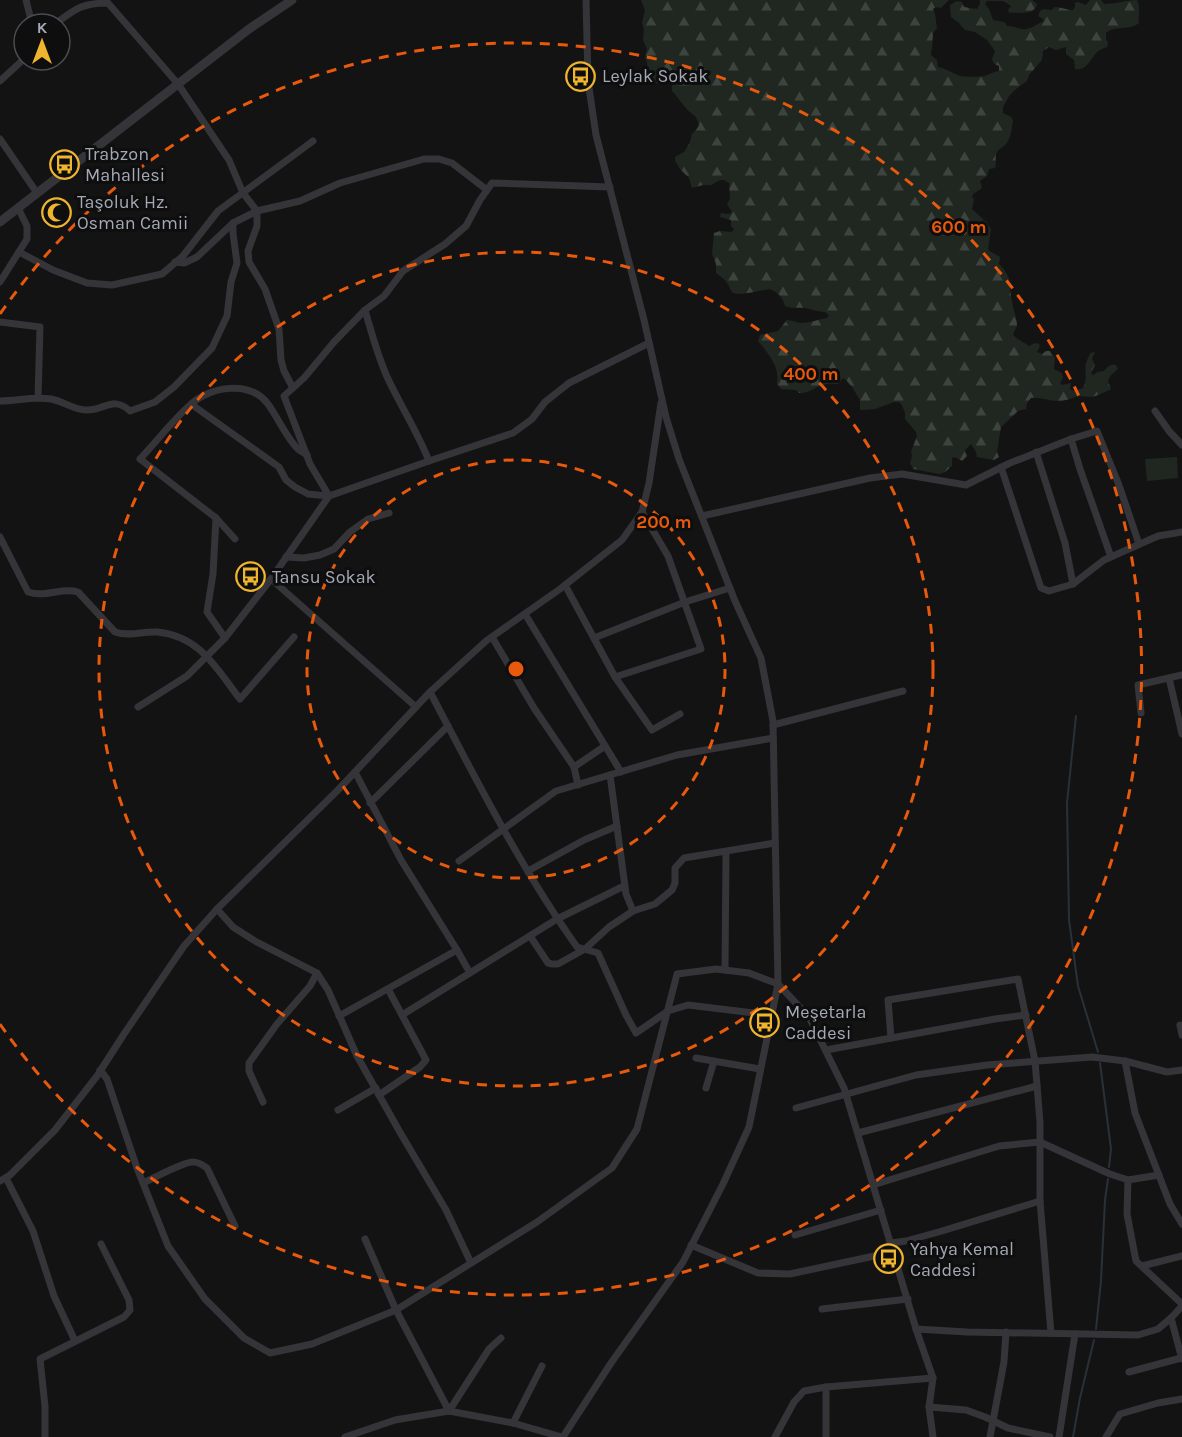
<svg xmlns="http://www.w3.org/2000/svg" width="1182" height="1437" font-family="Karla,sans-serif">
<style>
.grass{fill:#1f2720}
.forest{fill:url(#forest-firs)}
.lines{fill:none;stroke-linecap:round;stroke-linejoin:round}
.stream{stroke:#293138;stroke-width:2}
.minor{stroke:#343439;stroke-width:7}
.tertiary{stroke:#343439;stroke-width:9}
.ring{fill:none;stroke:#e8590c;stroke-width:3;stroke-dasharray:10 8}
.labels{text-anchor:middle;stroke-width:6;stroke-linejoin:round;paint-order:stroke}
.poi-label{font-size:18px;fill:#a4a9b5;stroke:#0e0e0f;text-anchor:start}
.centre{fill:#e8590c;stroke:#0e0e0f;stroke-width:3}
.ring-label{font-size:18px;text-anchor:middle;font-weight:bold;fill:#e8590c;stroke:#0e0e0f;stroke-width:6;stroke-linejoin:round;paint-order:stroke}
</style>
<defs>
<pattern id="forest-firs" width="22" height="20" patternUnits="userSpaceOnUse" patternTransform="scale(1.5)"><rect width="22" height="20" fill="#1f2720"/><path d="M5 1l3.5 6h-7zM16 11l3.5 6h-7z" fill="#3d443e"/></pattern>
</defs>
<rect width="100%" height="100%" fill="#131314"/>
<path class="grass" d="M1177,457L1178,478L1147,481L1145,459Z"/>
<path class="forest" d="M641,0H949L941,8L936,7L933,9L935,14L937,28L933,33L932,48L931,53V55L937,60L938,67C947,69 952,73 960,76C963,77 982,77 985,76C990,74 993,72 999,71V66L994,64L992,59L995,51L987,40L975,32L965,30L959,23L951,17L950,5L957,1L962,2L964,7L977,9L980,4V0H1032L1037,4C1034,16 1020,12 1010,13L1008,11L1009,8L1011,7L1010,5L1003,1H987L985,4L989,9L993,20L1004,22L1007,26C1011,26 1014,27 1018,28C1028,32 1035,25 1044,21L1043,19L1038,16L1040,11L1043,9L1051,10L1055,7C1061,7 1066,10 1073,10L1075,7V3L1078,2L1086,5L1090,0H1101L1104,4C1116,4 1126,0 1137,0C1141,8 1138,14 1139,23C1129,31 1114,25 1106,33V39L1108,43L1107,47C1104,48 1101,49 1098,51C1090,59 1087,71 1075,69L1074,60L1066,54V47L1056,50L1049,47L1043,51L1042,60L1029,75L1027,81L1016,89L1009,96L1003,107V113L1011,117L1013,120C1012,127 1011,138 1006,144C1003,147 997,150 996,154C995,159 997,163 995,168L989,169L987,176L980,181L982,188L973,194L972,197L974,199L972,209L982,218L983,220L986,221L991,229L988,250L1000,257L999,264C1014,280 1008,283 1012,301C1013,310 1017,317 1017,326L1013,334L1015,337L1029,346L1035,343L1039,344L1040,346L1037,352L1042,354L1046,351H1050L1055,358L1054,369L1062,373L1063,378L1060,383L1062,385L1071,383L1070,389L1074,391L1083,388C1088,378 1084,373 1086,363C1086,362 1090,354 1090,353L1095,352L1092,359L1095,365L1091,373L1093,375L1098,372L1104,371C1108,366 1110,364 1116,365L1118,369L1110,376L1108,382L1111,388L1110,390C1104,392 1097,396 1092,397C1085,397 1079,395 1073,398C1068,399 1065,401 1059,401C1049,401 1040,397 1031,398L1027,403L1026,409L1018,411L1001,427L997,452L999,457L994,460L977,457L976,452L971,444L965,450L967,456L962,461L955,457L952,458V466L945,472L939,474L913,469L910,463L912,456L911,452L917,436L916,432L905,419V413L902,405L899,402H894L875,409L860,410V400L852,387L846,380L843,378L838,384C833,384 828,383 823,385C814,387 809,394 799,393L796,390L781,389L777,384C777,381 778,377 777,374C777,364 765,349 758,341L760,335L778,331L787,320C793,320 796,323 802,323C810,323 819,319 827,318L829,315L825,312C818,312 812,309 805,308C798,307 792,309 785,306C783,297 778,293 770,289C762,290 736,297 732,292C730,289 729,285 727,283C725,279 720,276 716,273V264L712,254L714,233L720,231L731,232L733,231L734,229L731,226V220L720,217L721,213L729,214L732,212L727,204L730,199L729,183L724,180H720L711,185H703L692,188L689,178L679,168L678,165L675,161V157L684,152L690,142L692,134L696,130L699,125C695,111 693,117 686,108C681,103 677,96 672,91V81L667,79C661,83 659,85 652,82L648,73L647,62L645,57L647,49L643,40L644,30L642,23L645,10Z"/>
<g class="lines">
<g class="stream">
<path d="M1076,716L1067,803L1069,920L1078,986L1098,1052"/>
<path d="M1100,1063L1111,1149L1109,1167"/>
<path d="M1096,1329L1101,1281L1105,1200L1108,1179"/>
<path d="M1073,1437L1080,1398L1094,1340"/>
</g>
<g class="minor">
<path d="M26,0L32,24"/>
<path d="M55,24C75,9 82,3 108,3L178,84L229,160L243,193L257,211V226L248,251L249,262L265,289L279,329L281,360L284,371L293,388"/>
<path d="M0,81L24,59"/>
<path d="M0,139L37,193"/>
<path d="M19,252L53,270L87,283L112,285L162,274L183,256L218,211L313,141"/>
<path d="M175,262L184,263L197,257L233,223L257,211L300,201L340,183L424,159H439L452,163L487,190"/>
<path d="M0,282L27,239V226L18,208"/>
<path d="M365,310C372,334 378,358 389,381C402,408 418,433 429,461"/>
<path d="M0,322L40,327L38,398"/>
<path d="M0,401C17,401 34,396 51,399C63,401 74,410 86,410C104,411 113,395 130,411L155,402L174,387L212,348L227,316L231,282L237,263L233,233V223"/>
<path d="M191,404L279,467L286,480L295,487L308,494L329,496L429,461L513,433L532,419L545,402L569,383L649,343"/>
<path d="M1155,411L1169,431L1182,445"/>
<path d="M1071,439L1080,469L1111,557"/>
<path d="M1036,452L1065,543L1073,584"/>
<path d="M1001,467L1041,588L1049,591L1073,584L1104,560L1158,536L1182,532"/>
<path d="M329,496L310,464L284,396L304,378L334,342L365,310L384,296L403,271L445,244L466,226L480,200L492,183L610,187"/>
<path d="M702,516L870,478L902,474L966,485L1010,463L1071,439L1097,431L1119,485L1139,544"/>
<path d="M216,518L213,574L207,612L225,638"/>
<path d="M0,537L28,592C45,598 62,587 78,592L115,632C129,637 143,631 157,632C200,636 216,668 240,699L294,637"/>
<path d="M235,539L216,518L140,459C157,441 172,421 190,405C210,386 250,380 268,404C278,418 285,435 296,447C298,450 303,452 307,455"/>
<path d="M286,557L304,558L320,555L334,549L350,532L368,519L389,513"/>
<path d="M271,579L416,707"/>
<path d="M565,585L615,677L652,730L680,714"/>
<path d="M525,614L621,772"/>
<path d="M492,637L534,708L574,767L578,785"/>
<path d="M594,638L685,602L730,588"/>
<path d="M615,677L701,649L668,556L642,512"/>
<path d="M1169,678L1182,734"/>
<path d="M430,692C476,779 520,867 577,947L598,953L626,1015L636,1033L668,1011L688,1005L771,1015"/>
<path d="M138,707L187,676L225,638L271,579L329,496"/>
<path d="M1141,713L1138,685L1182,675"/>
<path d="M773,725L903,691"/>
<path d="M574,767L605,746"/>
<path d="M610,775L626,894L633,911"/>
<path d="M370,803L448,726"/>
<path d="M459,861L556,791L677,755L773,738"/>
<path d="M528,871L584,840L617,826"/>
<path d="M217,909L233,927L255,941L317,973L328,990L357,1056L401,1134L446,1210L471,1263"/>
<path d="M530,936L548,963L552,964H558L585,949L609,927L633,911L655,904L672,890L675,883V868L684,858L775,843"/>
<path d="M457,950L470,973"/>
<path d="M725,970L726,852"/>
<path d="M402,1015L557,919L624,886"/>
<path d="M339,1016L457,950L401,860L355,772"/>
<path d="M1180,1025L1182,1035"/>
<path d="M891,1038L888,1000L1018,979L1035,1061L1040,1122V1201L1051,1333"/>
<path d="M826,1050L995,1019L1026,1015"/>
<path d="M696,1058L760,1069"/>
<path d="M1125,1061L1135,1113L1170,1204L1182,1224"/>
<path d="M100,1070L107,1079L137,1168L168,1246L205,1299L244,1338L270,1353L312,1344L396,1310L537,1222L612,1168L637,1129L677,974L716,969L749,973L778,984L809,1017L844,1088L916,1329L933,1378L929,1407L933,1437"/>
<path d="M706,1088L714,1061"/>
<path d="M379,1095L420,1067L426,1060L388,989"/>
<path d="M263,1102L249,1071V1063L277,1024L310,986L317,973"/>
<path d="M796,1108L916,1075L987,1065L1092,1057L1125,1061L1167,1072L1182,1070"/>
<path d="M338,1110L376,1088"/>
<path d="M858,1133L1037,1086"/>
<path d="M6,1178L33,1231L54,1296L75,1341"/>
<path d="M1128,1180L1127,1214L1136,1261L1182,1304"/>
<path d="M0,1181L10,1175L55,1130L97,1076L124,1034L184,946L217,909L338,790L430,692L486,641L560,589L622,540L642,512L649,483L661,403"/>
<path d="M143,1183C155,1178 182,1162 193,1162C198,1162 203,1165 207,1168L235,1226"/>
<path d="M873,1185L999,1146L1040,1142L1110,1174L1128,1180L1159,1175"/>
<path d="M795,1235L881,1210"/>
<path d="M365,1239L396,1310L449,1411L489,1349L501,1338"/>
<path d="M891,1243L906,1241L942,1231L1040,1201"/>
<path d="M691,1245L758,1273L790,1274L893,1252"/>
<path d="M1142,1266L1182,1256"/>
<path d="M822,1309L908,1299"/>
<path d="M1171,1318L1182,1359"/>
<path d="M916,1329L967,1332L1138,1335L1158,1329L1171,1318L1182,1306"/>
<path d="M1129,1372L1181,1358"/>
<path d="M929,1407L966,1410L985,1417L1008,1428L1050,1437"/>
<path d="M513,1423L542,1366"/>
<path d="M45,1437V1406L40,1359L124,1317L130,1310L129,1300L101,1244"/>
<path d="M345,1437L395,1420L449,1411L513,1423L562,1437"/>
<path d="M563,1437L611,1363L683,1262L723,1184L749,1127L778,984L773,721L761,658L735,601L679,459L666,417L644,320L596,135L588,81L586,0"/>
<path d="M775,1437L794,1402L804,1391L826,1387L933,1378"/>
<path d="M826,1437V1387"/>
<path d="M990,1437L1004,1362L1006,1332"/>
<path d="M1059,1437L1075,1334"/>
<path d="M1106,1437L1120,1414L1158,1403L1182,1399"/>
</g>
<path class="tertiary" d="M0,222L249,29L292,0"/>
</g>
<g class="ring">
<circle cx="516" cy="669" r="209"/>
<circle cx="516" cy="669" r="417"/>
<path d="M0 314A626 626 0 1 1 0 1024"/>
</g>
<defs>
<symbol id="bus-ring" viewBox="-11 -11 22 22"><circle r="9.5" fill="#0e0e0f" stroke="#f0b52f" stroke-width="1.5"/><path d="M-5-6H5V4H4V6H2V4H-2V6H-4V4H-5ZM-3.5-4V0h7V-4ZM-3.5 1.2v1.5H-2V1.2ZM2 1.2v1.5H3.5V1.2Z" fill="#f0b52f"/></symbol>
<symbol id="mosque-ring" viewBox="-11 -11 22 22"><circle r="9.5" fill="#0e0e0f" stroke="#f0b52f" stroke-width="1.5"/><path d="M3.5-4.9A6 6 0 1 0 3.5 4.9A5 5 0 1 1 3.5-4.9Z" fill="#f0b52f"/></symbol>
</defs>
<g fill-rule="evenodd">
<use href="#bus-ring" x="564" y="60" width="33" height="33"/>
<use href="#bus-ring" x="48" y="148" width="33" height="33"/>
<use href="#mosque-ring" x="40" y="196" width="33" height="33"/>
<use href="#bus-ring" x="234" y="560" width="33" height="33"/>
<use href="#bus-ring" x="748" y="1006" width="33" height="33"/>
<use href="#bus-ring" x="872" y="1242" width="33" height="33"/>
</g>
<g class="labels">
<g class="poi-label">
<text x="602" y="82">Leylak Sokak</text>
<text x="85" y="160">Trabzon<tspan x="85" dy="21">Mahallesi</tspan></text>
<text x="77" y="208">Taşoluk Hz.<tspan x="77" dy="21">Osman Camii</tspan></text>
<text x="272" y="583">Tansu Sokak</text>
<text x="785" y="1018">Meşetarla<tspan x="785" dy="21">Caddesi</tspan></text>
<text x="910" y="1255">Yahya Kemal<tspan x="910" dy="21">Caddesi</tspan></text>
</g>
</g>
<circle cx="516" cy="669" r="9" class="centre"/>
<g class="ring-label">
<text x="959" y="233">600 m</text>
<text x="811" y="380">400 m</text>
<text x="664" y="528">200 m</text>
</g>
<g transform="translate(42 42)"><circle r="28" fill="#0e0e0f" stroke="#4a4c51" stroke-width="1.5"/>
<path d="M0-4.5L10 22L0 15L-10 22Z" fill="#f0b52f"/>
<text y="-9" font-size="16" font-weight="bold" text-anchor="middle" fill="#a4a9b5">K</text>
</g>
</svg>
